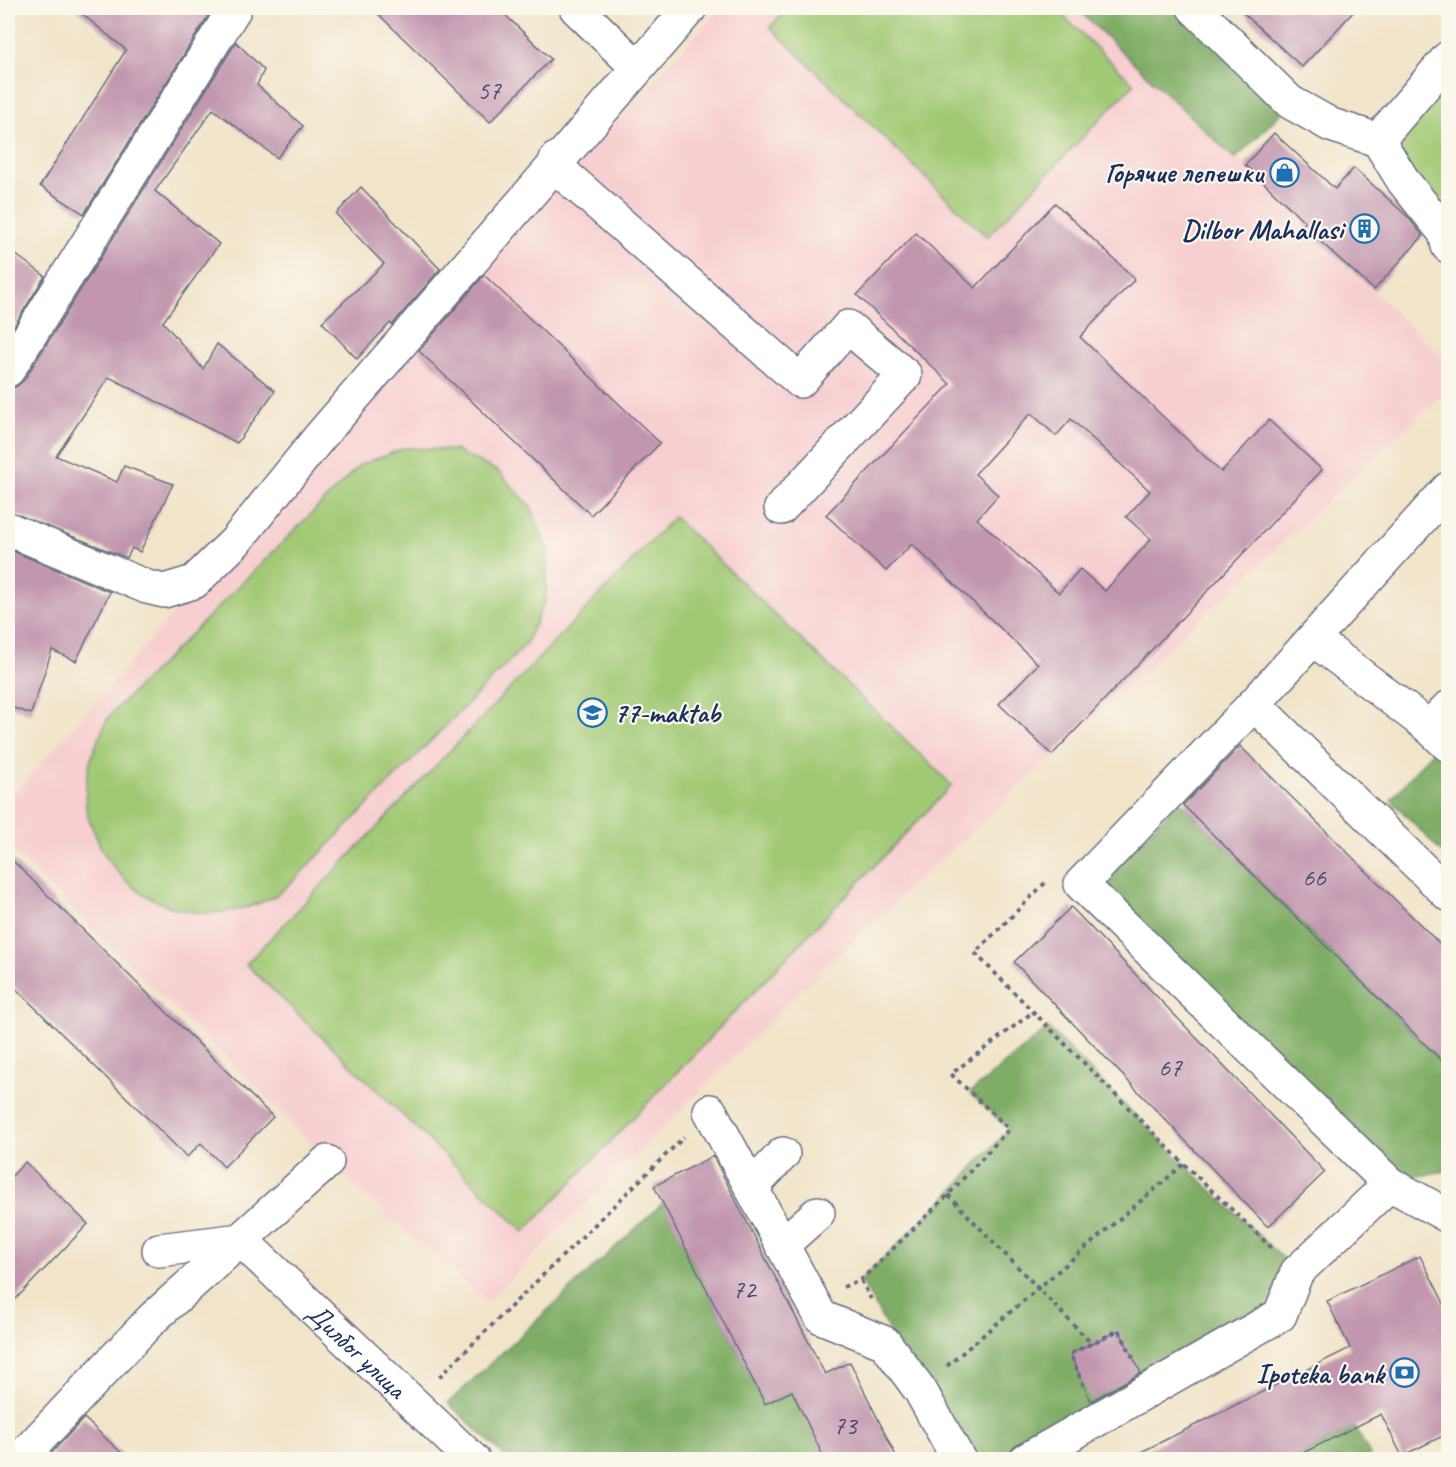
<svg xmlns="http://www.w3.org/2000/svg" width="1456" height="1467" font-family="Caveat,sans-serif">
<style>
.built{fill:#f7cfd0}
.green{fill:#a1c975;stroke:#5e7c6a;stroke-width:1.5}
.forest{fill:#80ad66;stroke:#4e6e62;stroke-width:1.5}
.building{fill:#c196ae;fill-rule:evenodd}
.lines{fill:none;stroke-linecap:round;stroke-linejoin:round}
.minor-casing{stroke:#666e83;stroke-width:36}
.path{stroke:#666e83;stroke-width:4;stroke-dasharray:4.5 4.5;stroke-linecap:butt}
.minor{stroke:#fff;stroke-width:33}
.labels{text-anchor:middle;stroke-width:4.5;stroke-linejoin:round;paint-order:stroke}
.number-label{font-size:26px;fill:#444972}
.poi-label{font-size:28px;font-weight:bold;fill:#1b2f5e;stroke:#fbf7ec;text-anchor:end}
.street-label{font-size:28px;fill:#1b2f5e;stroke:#fbf7ec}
</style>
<rect width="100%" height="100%" fill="#fbf7ec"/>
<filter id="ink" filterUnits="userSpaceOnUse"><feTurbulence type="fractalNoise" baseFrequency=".0167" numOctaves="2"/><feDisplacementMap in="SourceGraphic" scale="12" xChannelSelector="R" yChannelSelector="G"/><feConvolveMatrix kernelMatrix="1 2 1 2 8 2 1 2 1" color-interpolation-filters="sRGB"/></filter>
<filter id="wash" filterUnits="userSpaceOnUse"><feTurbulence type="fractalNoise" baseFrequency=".008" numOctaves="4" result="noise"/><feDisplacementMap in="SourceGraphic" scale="24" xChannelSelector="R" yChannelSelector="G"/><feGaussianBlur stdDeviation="1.35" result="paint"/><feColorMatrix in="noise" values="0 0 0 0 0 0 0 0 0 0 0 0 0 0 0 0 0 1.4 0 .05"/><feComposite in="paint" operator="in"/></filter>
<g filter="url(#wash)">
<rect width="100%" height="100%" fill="#f1e4c9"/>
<path class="built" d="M721,8H1076L1293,210L1302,225L1448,362V389L813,978L487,1302L327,1162L289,1120L8,846V800L499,248Z"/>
<g class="green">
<path d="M789,8H1055L1134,84L987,237L770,27Z"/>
<path d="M1448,58V246L1378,140Z"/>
<path d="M405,448L454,450L498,471L531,507L548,552L545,601L525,645L310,864C299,874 286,890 273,897C205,932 122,907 95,834C92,826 87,816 86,808C83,772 94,747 109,716L360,465Z"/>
<path d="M674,517L952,785L524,1232L246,964Z"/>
</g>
<g class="forest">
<path d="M1076,8H1175L1282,112L1235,159Z"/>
<path d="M1448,733V859L1391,800Z"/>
<path d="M1179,801L1448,1068V1174L1445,1171L1395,1180L1097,887Z"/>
<path d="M1048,1028L1184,1164L1297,1272L1280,1315L1018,1460L959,1459L861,1280L948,1195L1009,1129L970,1093Z"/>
<path d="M663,1203L765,1404L792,1391L825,1459H508L448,1403Z"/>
<path d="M1355,1427L1370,1455L1360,1459L1289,1460Z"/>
</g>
<g id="blocks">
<g class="building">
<path d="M75,8H200L208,16L84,214L40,186L126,50Z"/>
<path d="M372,8H498L551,59L490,122Z"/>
<path d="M1238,8H1357L1302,67Z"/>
<path d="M236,42L264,70L257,85L303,126L277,158L213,109L155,191L219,244L163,322L203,369L217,344L275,391L237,443L109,377L56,456L117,482L124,466L173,484L140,552L132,548L127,558L8,511V389L17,386L24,380Z"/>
<path d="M1274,133L1335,189L1354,168L1408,217L1423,236L1374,290L1302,225L1305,222L1245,165Z"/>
<path d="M361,187L440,269L392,325L390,323L357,359L322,322L384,264L336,214Z"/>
<path d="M1055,203L1135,279L1080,337L1221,472L1269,420L1322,470L1052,755L999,704L1038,664L912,544L886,571L826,515L950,384L857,295L916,233L975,288ZM1031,413L1056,436L1071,419L1150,491L1126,517L1151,539L1105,591L1080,569L1059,593L977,519L998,495L975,474Z"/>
<path d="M8,249L45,276L8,336Z"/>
<path d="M484,275L660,443L591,515L419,351Z"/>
<path d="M8,549L110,592L76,661L52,650L31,714L8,706Z"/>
<path d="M1240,746L1449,953V1068L1183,805Z"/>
<path d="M8,856L273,1117L224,1167L201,1143L187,1157L8,981Z"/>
<path d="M1071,907L1325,1172L1268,1227L1014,962Z"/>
<path d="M713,1156L825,1374L850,1362L898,1460H825L792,1391L765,1404L654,1186Z"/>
<path d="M25,1162L88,1224L8,1307V1180Z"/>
<path d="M1420,1256L1449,1313V1433L1402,1456L1381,1414L1289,1460H1125L1350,1348L1327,1301Z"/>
<path d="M1119,1330L1141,1373L1091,1401L1070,1354Z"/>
<path d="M84,1418L129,1460H45Z"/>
</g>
</g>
</g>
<g filter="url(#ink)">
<use href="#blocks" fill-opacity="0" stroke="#666e83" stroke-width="1.5"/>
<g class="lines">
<defs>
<g id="minor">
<path d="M576,8L637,67"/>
<path d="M1194,8L1290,102L1331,125L1378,140"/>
<path d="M1448,58L1378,140L1404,182L1445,233L1448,246"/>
<path d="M556,159L565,175L800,381L848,327L905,375L781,508"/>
<path d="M8,370L235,8"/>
<path d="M1448,489L1254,704L1081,884L1390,1184L1448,1216"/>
<path d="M8,529L147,587L164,591L194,582L235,542L318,439L690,8"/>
<path d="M1313,639L1429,727"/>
<path d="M1254,704L1448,894"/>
<path d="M1448,708L1429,727L1448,745"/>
<path d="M710,1111L821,1317L885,1343L920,1390L959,1460"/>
<path d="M752,1187L783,1154"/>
<path id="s1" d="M241,1240L473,1460"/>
<path d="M782,1245L818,1213"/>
<path d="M159,1250L241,1240"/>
<path d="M19,1460L152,1319L327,1162"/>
<path d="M1026,1460L1280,1315L1297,1272L1390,1184"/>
</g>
</defs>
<use href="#minor" class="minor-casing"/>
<g class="path">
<path d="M1045,883L975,953L1184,1164L1272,1248"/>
<path d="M948,1195L1091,1343"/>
<path d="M861,1280L871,1299"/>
<path d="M843,1287L861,1280L948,1195L1009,1129L951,1074L1033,1012"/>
<path d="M947,1366L1184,1164"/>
<path d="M439,1377L684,1137"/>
<path d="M1084,1386L1070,1354L1119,1330L1133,1358"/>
</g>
<use href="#minor" class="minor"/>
</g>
</g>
<defs>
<symbol id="shop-ring" viewBox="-11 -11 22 22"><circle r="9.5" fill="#fbf7ec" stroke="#1f6fb2" stroke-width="1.5"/><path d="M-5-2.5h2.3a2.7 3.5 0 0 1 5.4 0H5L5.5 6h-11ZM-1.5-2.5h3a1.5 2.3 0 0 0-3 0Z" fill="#1f6fb2"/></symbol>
<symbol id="building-ring" viewBox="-11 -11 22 22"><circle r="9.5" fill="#fbf7ec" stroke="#1f6fb2" stroke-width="1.5"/><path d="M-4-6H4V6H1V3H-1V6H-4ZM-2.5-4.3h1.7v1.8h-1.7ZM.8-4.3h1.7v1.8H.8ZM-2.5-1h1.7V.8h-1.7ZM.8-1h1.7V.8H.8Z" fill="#1f6fb2"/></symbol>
<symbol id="school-ring" viewBox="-11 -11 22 22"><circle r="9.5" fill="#fbf7ec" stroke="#1f6fb2" stroke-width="1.5"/><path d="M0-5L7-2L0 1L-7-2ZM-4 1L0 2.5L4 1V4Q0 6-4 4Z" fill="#1f6fb2"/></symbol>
<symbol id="bank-ring" viewBox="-11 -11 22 22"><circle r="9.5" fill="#fbf7ec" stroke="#1f6fb2" stroke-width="1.5"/><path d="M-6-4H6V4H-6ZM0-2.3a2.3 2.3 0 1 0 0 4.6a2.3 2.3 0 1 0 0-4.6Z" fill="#1f6fb2"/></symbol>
</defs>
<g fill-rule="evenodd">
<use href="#shop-ring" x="1268" y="156" width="33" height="33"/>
<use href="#building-ring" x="1348" y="212" width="33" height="33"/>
<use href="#school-ring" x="576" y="696" width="33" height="33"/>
<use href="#bank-ring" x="1388" y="1356" width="33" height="33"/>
</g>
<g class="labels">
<g class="number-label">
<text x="489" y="99">57</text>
<text x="1314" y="886">66</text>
<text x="1170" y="1076">67</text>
<text x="744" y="1298">72</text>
<text x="845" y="1434">73</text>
</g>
<g class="poi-label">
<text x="1263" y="182">Горячие лепешки</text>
<text x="1343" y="239">Dilbor Mahallasi</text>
<text x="614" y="722" text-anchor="start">77-maktab</text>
<text x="1384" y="1383">Ipoteka bank</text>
</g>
<g class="street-label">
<text dy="10" stroke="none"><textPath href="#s1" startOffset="160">Дилбог улица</textPath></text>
</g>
</g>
<rect width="1456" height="1467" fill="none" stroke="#fbf7ec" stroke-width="30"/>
</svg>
